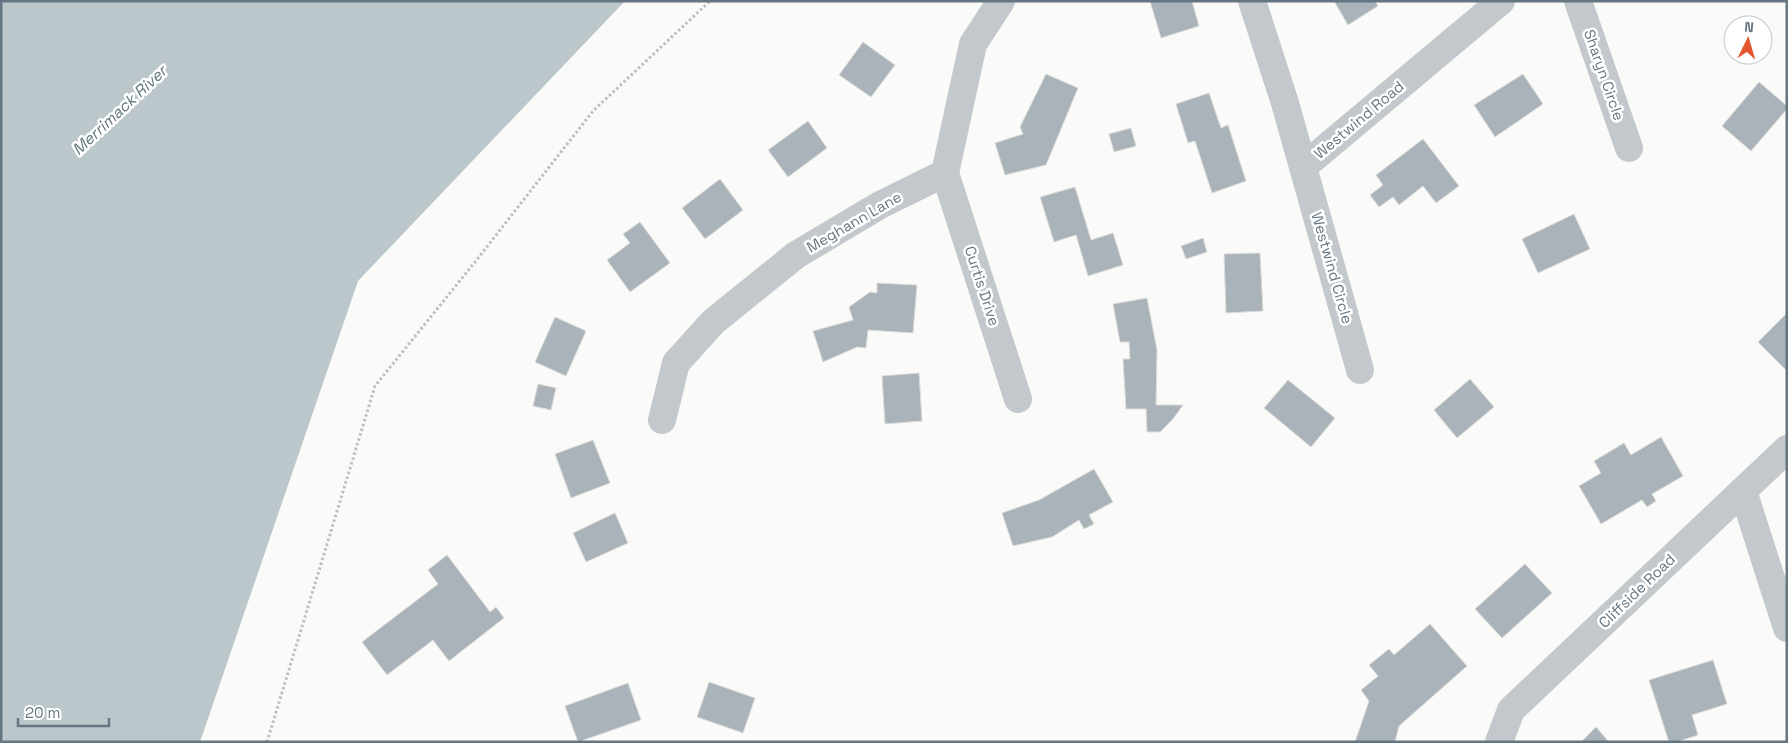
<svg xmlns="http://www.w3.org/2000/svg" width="1788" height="743" font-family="'Space Grotesk',sans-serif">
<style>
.water{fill:#bbc7cb}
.building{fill:#aab3b9;stroke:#dcdcda}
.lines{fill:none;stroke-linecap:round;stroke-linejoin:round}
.path{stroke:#bbbfc2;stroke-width:3;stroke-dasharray:2.5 2.5;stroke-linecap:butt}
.street{stroke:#c3c8cc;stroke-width:28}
.labels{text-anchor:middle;stroke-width:5;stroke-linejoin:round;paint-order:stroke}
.street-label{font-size:15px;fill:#657683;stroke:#fff}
.water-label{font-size:16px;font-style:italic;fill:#60757c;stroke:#fff}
</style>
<rect width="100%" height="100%" fill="#fafaf8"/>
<path class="water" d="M1,1H625L358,281L200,742H1Z"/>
<g class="building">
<path d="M1150,1H1192L1199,26L1161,38Z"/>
<path d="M1334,1H1375L1378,6L1348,25Z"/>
<path d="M863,42L895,65L871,97L839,75Z"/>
<path d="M1046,74L1078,88L1046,165L1005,175L995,143L1023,134L1020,127Z"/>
<path d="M1523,74L1543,104L1495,137L1474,105Z"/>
<path d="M1759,82L1787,106V109L1751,151L1722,126Z"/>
<path d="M1209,93L1221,128L1228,125L1246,181L1212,193L1195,141L1188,143L1176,104Z"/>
<path d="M808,121L827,148L788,177L768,150Z"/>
<path d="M1131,128L1136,146L1114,152L1109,134Z"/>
<path d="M1423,139L1459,186L1436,203L1423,186L1399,205L1393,197L1379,207L1370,195L1383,185L1376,175Z"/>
<path d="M720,179L743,210L705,239L682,208Z"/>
<path d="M1075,187L1091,240L1113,233L1123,265L1088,276L1076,235L1054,242L1040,197Z"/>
<path d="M1574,214L1590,249L1538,273L1522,239Z"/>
<path d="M640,222L670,263L630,292L607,260L630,243L623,234Z"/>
<path d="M1203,238L1207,252L1186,259L1181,246Z"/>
<path d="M1260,253L1263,311L1226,313L1224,254Z"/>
<path d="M877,283L917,285L913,333L868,330L866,348L857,347L823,362L813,331L853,320L849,307L870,292L877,293Z"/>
<path d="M1147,298L1157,350L1156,405H1183L1173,419L1160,432H1147L1146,409H1126L1123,359H1130L1129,342H1120L1113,304Z"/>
<path d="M1787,313V371L1758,342Z"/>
<path d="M555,317L586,331L566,376L535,362Z"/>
<path d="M919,373L922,421L885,424L882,376Z"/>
<path d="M1470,379L1494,407L1457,438L1434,410Z"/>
<path d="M1288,380L1335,418L1311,447L1264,408Z"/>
<path d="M538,384L556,388L551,410L533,406Z"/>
<path d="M1661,437L1683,476L1652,494L1656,501L1647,507L1642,500L1601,524L1579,486L1601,473L1594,461L1624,443L1631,455Z"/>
<path d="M593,440L610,483L571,498L555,454Z"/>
<path d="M1094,469L1113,502L1089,515L1094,524L1084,529L1079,520L1052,537L1013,546L1002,513L1039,500Z"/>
<path d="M615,513L628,543L586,562L573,533Z"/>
<path d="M447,555L490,612L496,607L504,618L449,661L433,640L387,675L362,642L438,584L428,570Z"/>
<path d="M1525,564L1552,593L1502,638L1475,609Z"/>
<path d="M1430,624L1467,666L1399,726L1395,742H1355L1369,701L1361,690L1378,676L1369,665L1389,649L1394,655Z"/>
<path d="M1713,660L1727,704L1692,715L1698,735L1677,742H1669L1649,680Z"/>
<path d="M709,682L755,698L743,733L697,717Z"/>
<path d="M628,683L641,720L578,742L565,706Z"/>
<path d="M1596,727L1609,742H1581Z"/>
</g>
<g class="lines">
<path class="path" d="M267,742L375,386L475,262L593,111L710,1"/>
<g class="street">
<path d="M1252,1L1285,103L1303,167L1501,1"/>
<path d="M1578,1L1629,148"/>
<path d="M1303,167L1360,370"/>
<path d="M945,173L1018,399"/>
<path d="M662,420L676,363L713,322L796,255L880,205L945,173L973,44L1001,1"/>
<path d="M1743,491L1787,628"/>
<path d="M1499,742L1511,710L1787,449"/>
</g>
</g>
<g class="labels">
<g class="street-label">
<text transform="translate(1604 75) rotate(71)" y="5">Sharyn Circle</text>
<text transform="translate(1359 120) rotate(-40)" y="5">Westwind Road</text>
<text transform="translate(854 222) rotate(-30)" y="5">Meghann Lane</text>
<text transform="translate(1332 268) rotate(74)" y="5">Westwind Circle</text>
<text transform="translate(982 286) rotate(72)" y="5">Curtis Drive</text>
<text transform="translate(1637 591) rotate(-44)" y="5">Cliffside Road</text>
</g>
<g class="water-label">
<text transform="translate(119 110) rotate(-43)" y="6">Merrimack River</text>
</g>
</g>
<rect width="1788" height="743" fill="none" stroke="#657683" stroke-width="5"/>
<g transform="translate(1748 40) rotate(5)"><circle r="24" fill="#ffffff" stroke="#c1c8cd"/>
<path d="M0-4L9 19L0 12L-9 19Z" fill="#e4572e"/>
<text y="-8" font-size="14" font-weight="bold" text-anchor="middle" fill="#657683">N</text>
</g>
<path d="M18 718v8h91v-8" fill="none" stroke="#657683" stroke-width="2.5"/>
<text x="25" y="718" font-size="15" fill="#657683" stroke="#ffffff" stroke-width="4" paint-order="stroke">20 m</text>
</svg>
